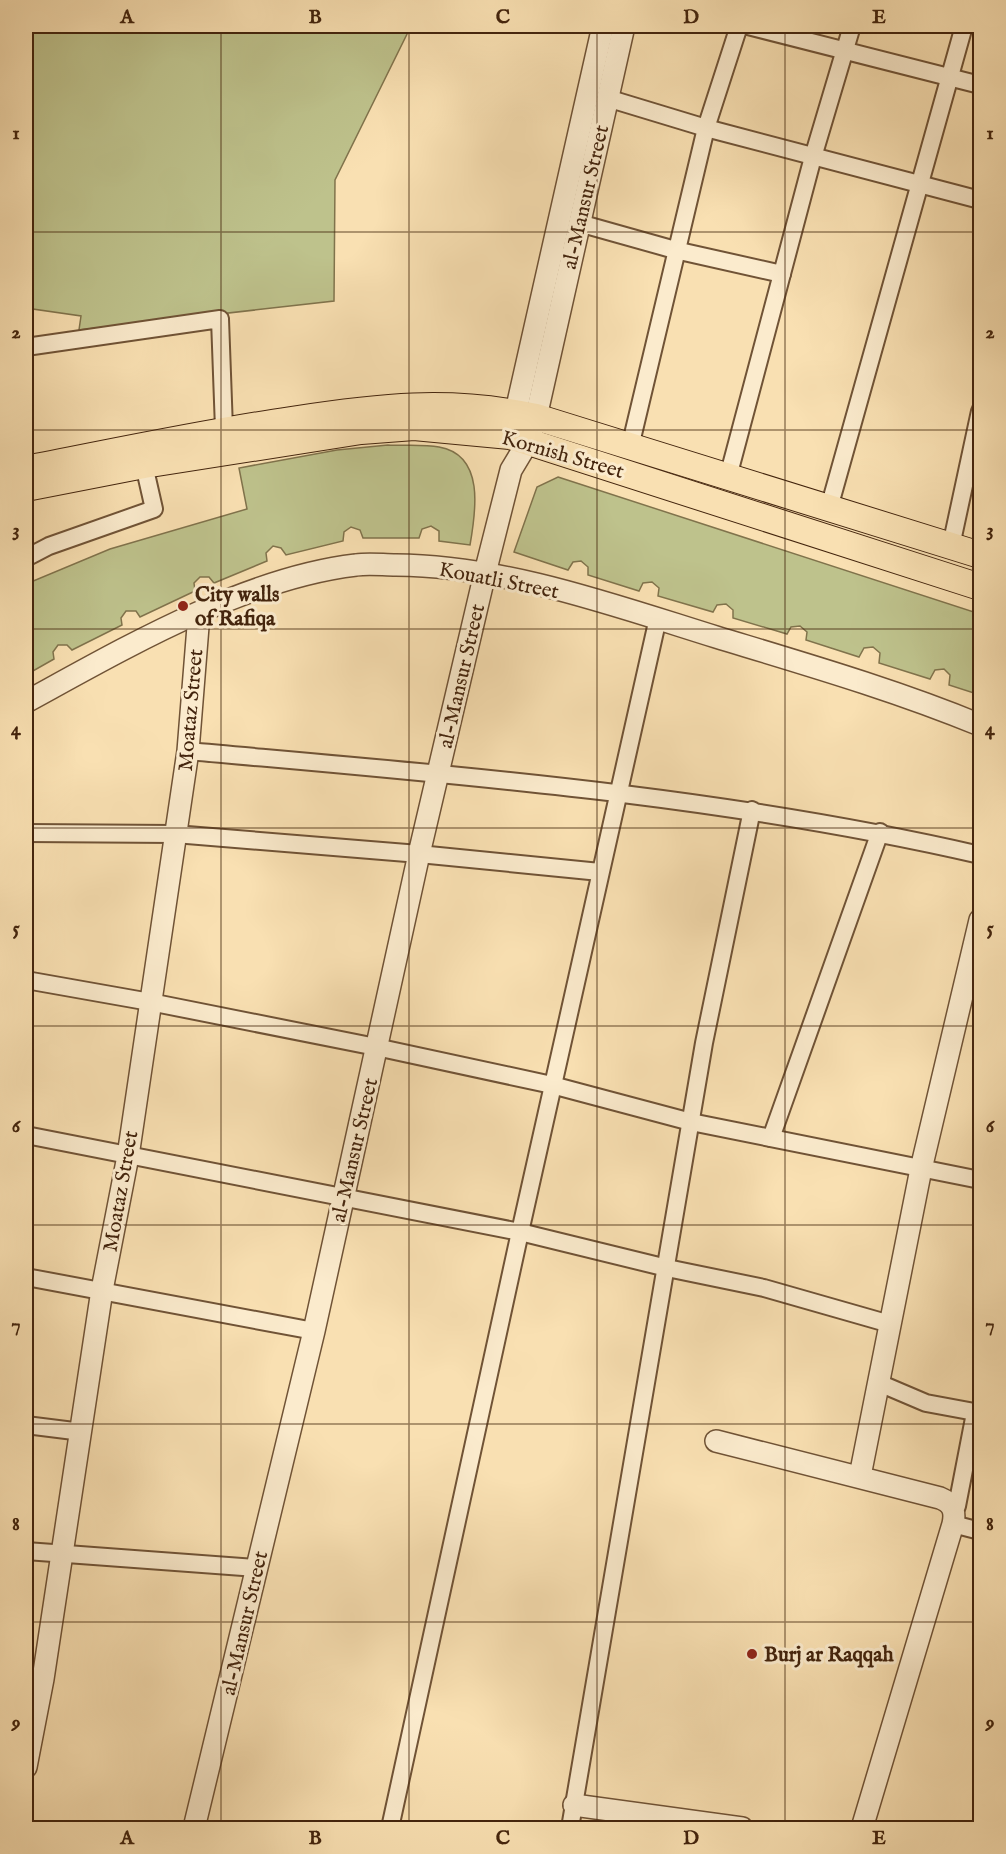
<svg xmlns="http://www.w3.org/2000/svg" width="1006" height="1854" font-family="'IM FELL English',serif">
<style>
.green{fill:#bec28c;stroke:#80734c;stroke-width:1.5}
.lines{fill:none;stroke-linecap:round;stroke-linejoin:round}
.minor-casing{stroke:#705336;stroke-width:20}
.tertiary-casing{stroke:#705336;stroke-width:24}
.primary-casing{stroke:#43240d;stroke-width:28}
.minor{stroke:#fbebcd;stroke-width:16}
.tertiary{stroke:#fbebcd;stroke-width:21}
.primary{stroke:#f9e0b2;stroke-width:26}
.grid{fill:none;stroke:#43240d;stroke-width:1.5;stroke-opacity:0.55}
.poi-dot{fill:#8f2418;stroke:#fbebcd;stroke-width:2}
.labels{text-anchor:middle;stroke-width:6;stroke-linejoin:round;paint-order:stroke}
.street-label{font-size:21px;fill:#43240d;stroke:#fbebcd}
.poi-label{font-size:21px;font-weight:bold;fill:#43240d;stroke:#fbebcd;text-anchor:start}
.neatline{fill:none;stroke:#43240d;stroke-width:2}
.grid-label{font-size:20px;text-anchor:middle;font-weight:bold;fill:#43240d}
</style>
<rect width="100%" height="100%" fill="#f9e0b2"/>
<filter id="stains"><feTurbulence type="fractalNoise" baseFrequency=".00333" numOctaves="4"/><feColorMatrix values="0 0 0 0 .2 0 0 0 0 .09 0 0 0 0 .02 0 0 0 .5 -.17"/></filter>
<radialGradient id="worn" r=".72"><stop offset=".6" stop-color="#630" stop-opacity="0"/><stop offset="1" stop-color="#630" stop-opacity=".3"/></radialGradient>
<g class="green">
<path d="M26,26H411L335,180L334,301L79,330L81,316L26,308Z"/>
<path d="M388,445C404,446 423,444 439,447C485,455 476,511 470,545L439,541V531L431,526L422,529L419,538H363L360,530L351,527L344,532L343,541L286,555L281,548L273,546L266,553L267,561L214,583L209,577H200L194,583L195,591L140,617L136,611H126L121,618L122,625L72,650L67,645H58L53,652L54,659L26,675V584L110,549L247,509L239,468L337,450Z"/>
<path d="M558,477L980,614V695L949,685L950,675L944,669L935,670L930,679L879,663L880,653L873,647L864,648L859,657L806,640L807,632L800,626L791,627L787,634L733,618V610L726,604L717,605L713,612L658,596L659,588L652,582L643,583L639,591L588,575V567L581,561L573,562L568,570L514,552L537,487Z"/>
</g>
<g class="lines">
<defs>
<g id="minor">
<path d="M748,26L980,85"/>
<path d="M607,98L706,128L980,200"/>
<path d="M579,223L675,250L782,274"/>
<path d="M26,347L220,319L224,429"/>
<path d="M630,447L706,128L739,26"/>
<path d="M728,477L813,157L852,26"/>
<path d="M829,508L964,26"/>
<path d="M951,546L980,411"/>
<path d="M26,558L49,546L154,509L144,465"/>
<path d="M188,751C453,775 720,795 980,855"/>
<path d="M26,833L175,834L419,854L600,872"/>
<path d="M26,980L150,1002L376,1047L552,1085L691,1122L980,1180"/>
<path d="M965,986L980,991"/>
<path d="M26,1135L520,1232L667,1268L764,1288L890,1324"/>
<path d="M771,1138L880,832"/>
<path d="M26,1277L314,1331"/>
<path d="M879,1383L926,1403L980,1413"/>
<path d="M26,1425L82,1432"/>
<path d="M953,1508L957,1506L975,1413"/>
<path d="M953,1524L980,1531"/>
<path d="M26,1551L257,1568"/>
<path d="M26,1678L43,1679"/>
<path d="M390,1828L520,1232L658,618"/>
<path d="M570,1828L704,1043L752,810"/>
</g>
<g id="tertiary">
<path d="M512,429L603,26"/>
<path d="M26,702C123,649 244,578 356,565C369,563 383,565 396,565C505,566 613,605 716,637C805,664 895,690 980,725"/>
<path d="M716,1441L940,1498C952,1503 956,1510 953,1524L862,1828"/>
<path d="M860,1476L921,1169L980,920"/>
<path d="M26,1767L43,1679L102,1290L128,1156L188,751L199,614"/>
<path d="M574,1805L742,1828"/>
<path d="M194,1828L314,1331L419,854L485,573L511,470L529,440L536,417L624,26"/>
</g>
<g id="primary">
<path d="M26,469C114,452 202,433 291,420C377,407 449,398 536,417L980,555"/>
<path d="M26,488L144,465L361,431L414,427L510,436L980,587"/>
</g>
</defs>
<use href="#minor" class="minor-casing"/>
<use href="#tertiary" class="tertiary-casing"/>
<use href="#primary" class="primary-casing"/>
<use href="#minor" class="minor"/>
<use href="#tertiary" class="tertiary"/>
<use href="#primary" class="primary"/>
</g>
<path class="grid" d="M221,26V1828M409,26V1828M597,26V1828M785,26V1828M26,232H980M26,430H980M26,629H980M26,828H980M26,1026H980M26,1225H980M26,1424H980M26,1622H980"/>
<g class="poi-dot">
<circle cx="183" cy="606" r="6"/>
<circle cx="752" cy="1654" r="6"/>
</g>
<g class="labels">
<g class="street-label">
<text transform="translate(585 197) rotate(-77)" y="7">al-Mansur Street</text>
<text transform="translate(563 454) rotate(16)" y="7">Kornish Street</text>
<text transform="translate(499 580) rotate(11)" y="7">Kouatli Street</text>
<text transform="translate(461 676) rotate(-77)" y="7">al-Mansur Street</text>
<text transform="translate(190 710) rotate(-85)" y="7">Moataz Street</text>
<text transform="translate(354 1150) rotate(-77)" y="7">al-Mansur Street</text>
<text transform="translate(120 1191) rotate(-80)" y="7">Moataz Street</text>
<text transform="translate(244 1623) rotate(-77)" y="7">al-Mansur Street</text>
</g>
<g class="poi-label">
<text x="195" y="601">City walls<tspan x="195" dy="24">of Rafiqa</tspan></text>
<text x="764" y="1661">Burj ar Raqqah</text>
</g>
</g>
<rect width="1006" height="1854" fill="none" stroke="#f9e0b2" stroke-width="66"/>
<rect x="33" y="33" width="940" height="1788" class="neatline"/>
<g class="grid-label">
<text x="127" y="23">A</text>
<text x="315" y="23">B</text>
<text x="503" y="23">C</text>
<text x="691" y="23">D</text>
<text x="879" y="23">E</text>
<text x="16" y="139">1</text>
<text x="990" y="139">1</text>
<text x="16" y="338">2</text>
<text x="990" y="338">2</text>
<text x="16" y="536">3</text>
<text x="990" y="536">3</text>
<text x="16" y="735">4</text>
<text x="990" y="735">4</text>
<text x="16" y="934">5</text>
<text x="990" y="934">5</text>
<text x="16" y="1132">6</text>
<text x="990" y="1132">6</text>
<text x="16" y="1331">7</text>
<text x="990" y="1331">7</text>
<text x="16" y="1530">8</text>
<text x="990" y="1530">8</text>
<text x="16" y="1728">9</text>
<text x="990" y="1728">9</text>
<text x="127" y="1844">A</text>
<text x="315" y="1844">B</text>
<text x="503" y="1844">C</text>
<text x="691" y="1844">D</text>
<text x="879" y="1844">E</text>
</g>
<rect width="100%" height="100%" filter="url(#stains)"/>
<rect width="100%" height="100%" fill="url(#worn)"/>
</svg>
